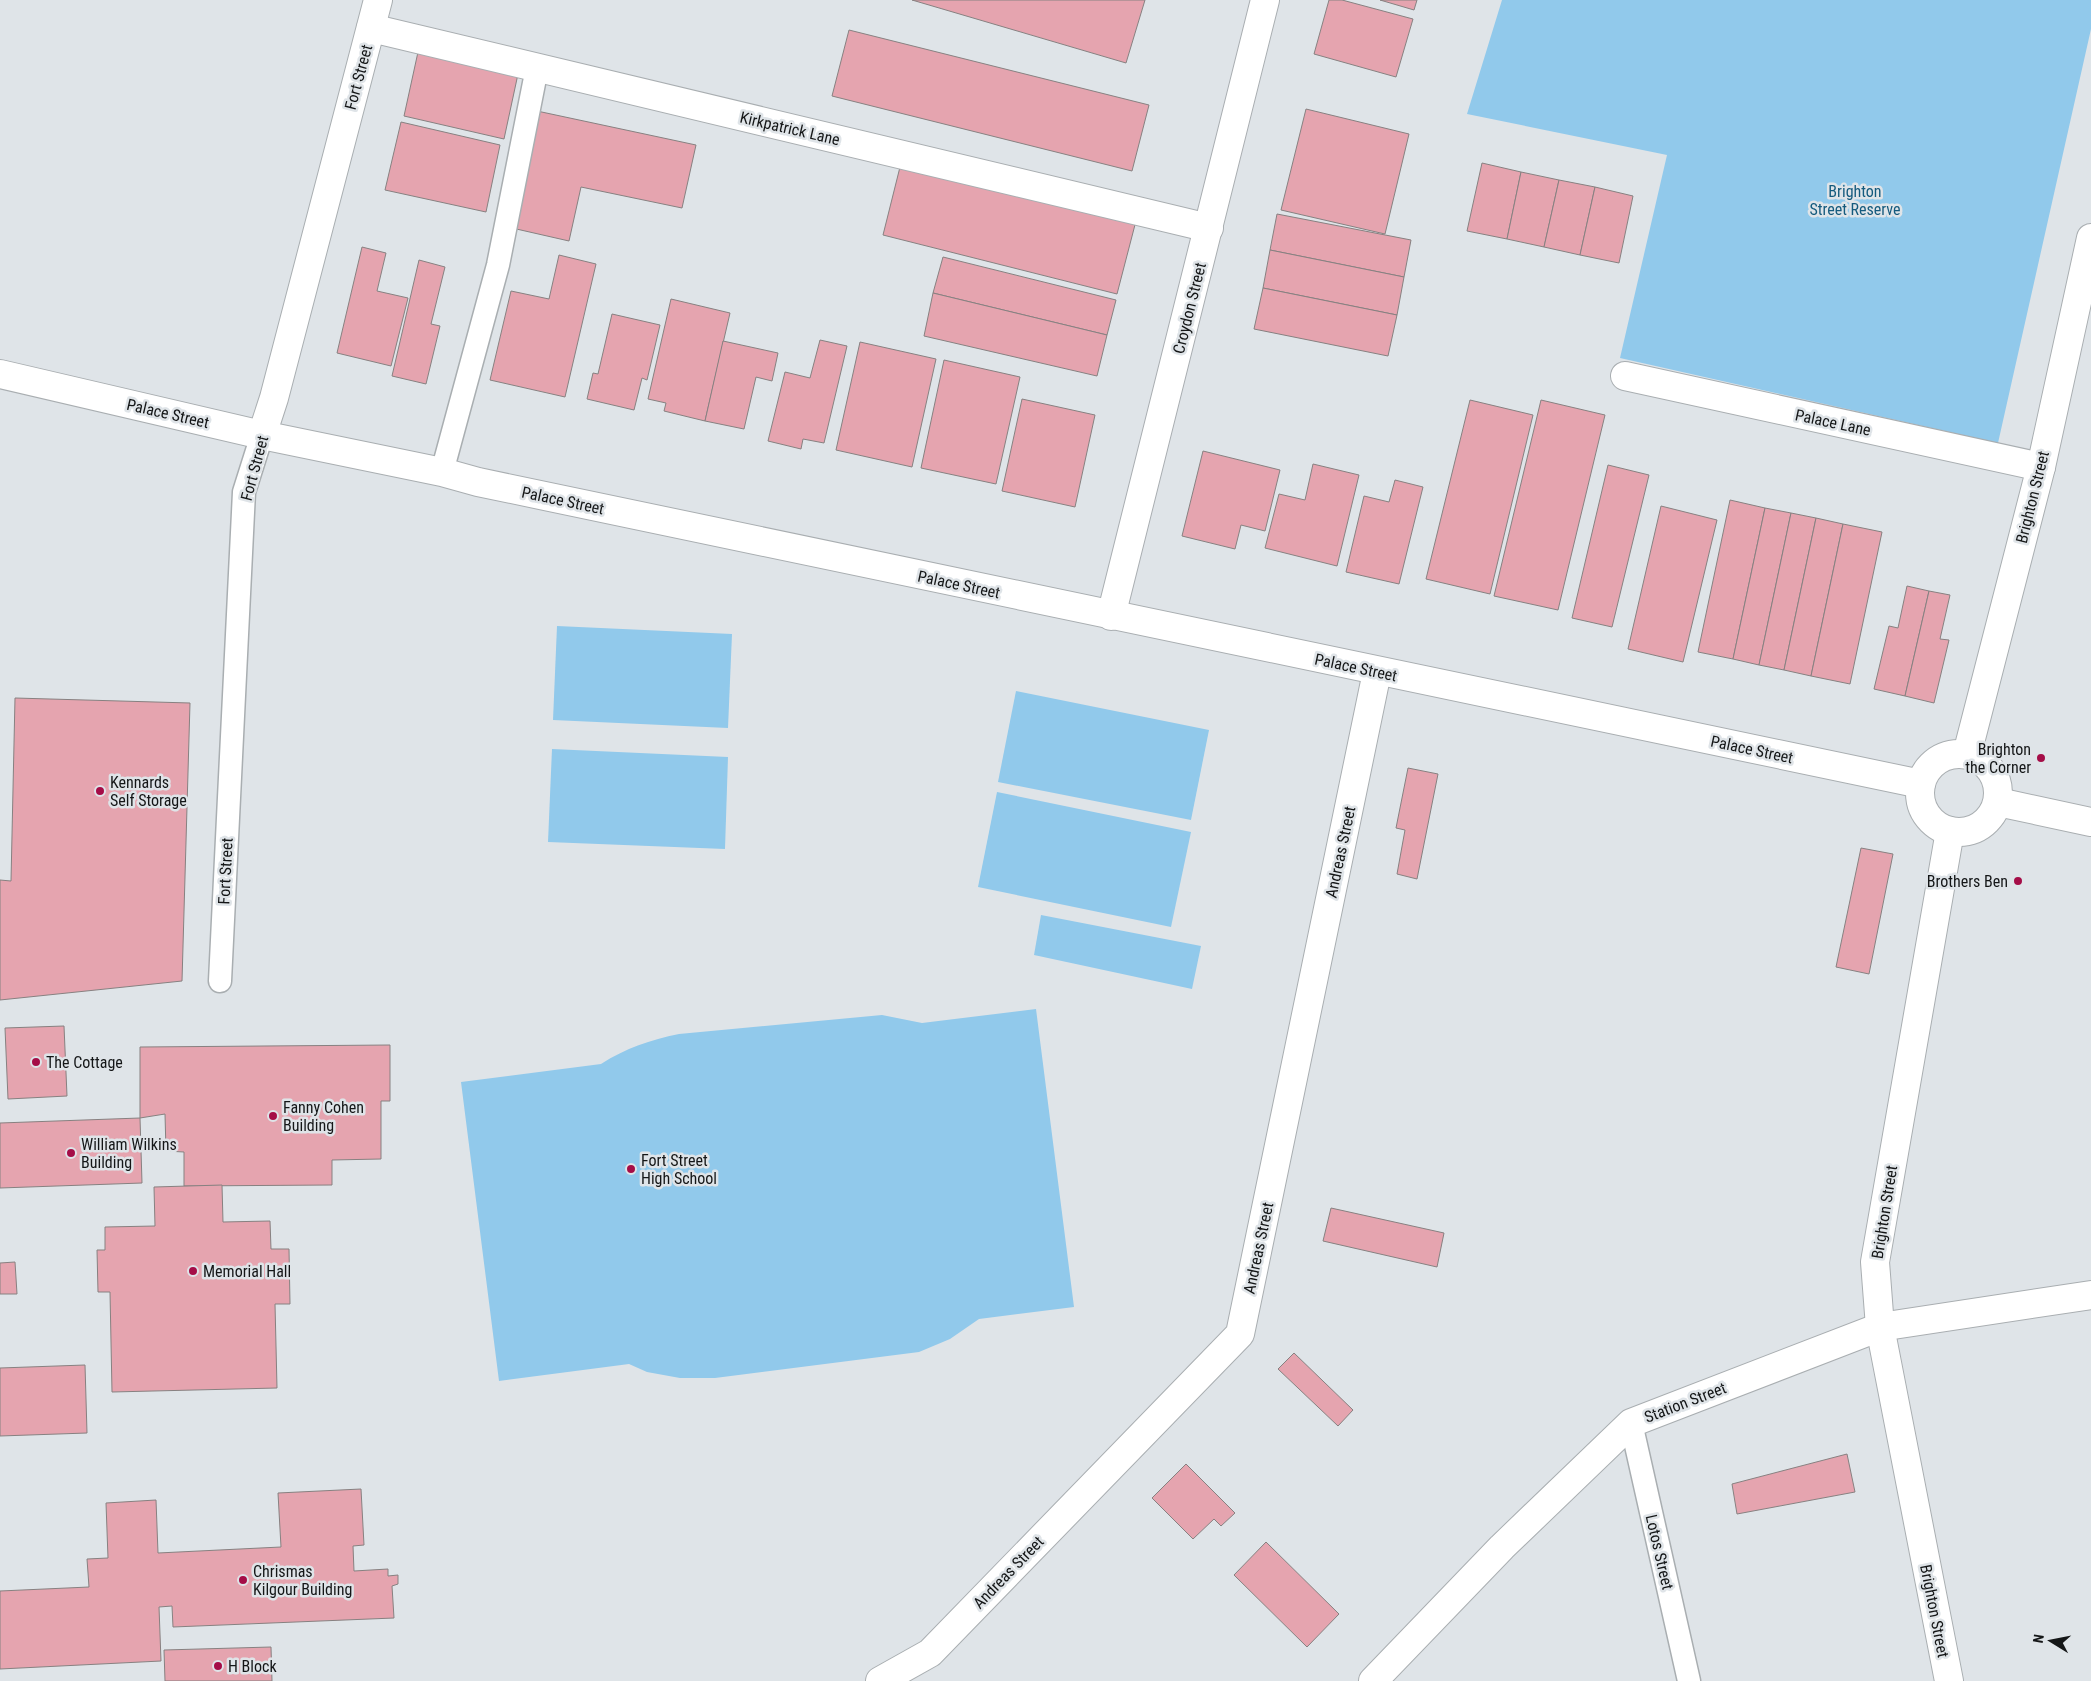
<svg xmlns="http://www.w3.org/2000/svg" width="2091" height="1681" font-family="'Roboto Condensed',sans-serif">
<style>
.green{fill:#91c9eb}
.building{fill:#e5a4af;stroke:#878181}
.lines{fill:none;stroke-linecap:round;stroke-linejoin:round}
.service-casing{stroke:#a9aeb1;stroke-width:25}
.minor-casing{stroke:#a9aeb1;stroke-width:30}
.tertiary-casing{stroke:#a9aeb1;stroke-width:30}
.service{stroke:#fff;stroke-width:22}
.minor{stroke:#fff;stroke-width:28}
.tertiary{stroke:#fff;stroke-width:28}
.poi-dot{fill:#a50d47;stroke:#dfe4e8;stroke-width:2}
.labels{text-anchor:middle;stroke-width:5;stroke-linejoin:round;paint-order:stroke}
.street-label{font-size:16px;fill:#141617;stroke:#dfe4e8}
.park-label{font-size:16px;fill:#145a7d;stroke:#dfe4e8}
.poi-label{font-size:16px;fill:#141617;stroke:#dfe4e8;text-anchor:start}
</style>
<rect width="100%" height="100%" fill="#dfe4e8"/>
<g class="green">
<path d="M1502,0H2091V29L1998,443L1620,358L1667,155L1467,114Z"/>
<path d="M557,626L732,634L728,728L553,720Z"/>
<path d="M1016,691L1209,730L1191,820L998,782Z"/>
<path d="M552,749L728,757L725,849L548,842Z"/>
<path d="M997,792L1191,832L1171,927L978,887Z"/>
<path d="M1041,915L1201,946L1192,989L1034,955Z"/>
<path d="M1036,1009L1074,1307L979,1319L950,1339L919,1352L715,1378H680L647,1372L629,1364L499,1381L461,1082L601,1064C626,1048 650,1040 679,1034L882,1015L922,1023Z"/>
</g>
<g class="building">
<path d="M912,0H1145L1126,63Z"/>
<path d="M1329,0H1342L1413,19L1396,77L1314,54Z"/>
<path d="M1380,0H1417L1414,10Z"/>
<path d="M849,30L1149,105L1132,171L832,96Z"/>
<path d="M418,52L518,74L504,139L404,116Z"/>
<path d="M1306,109L1409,134L1385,234L1281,210Z"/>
<path d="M537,111L696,145L682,208L581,187L569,241L512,228Z"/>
<path d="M401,122L500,145L486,212L385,190Z"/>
<path d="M902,159L1137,217L1117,294L883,235Z"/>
<path d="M1482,163L1521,172L1507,239L1467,231Z"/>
<path d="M1521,172L1559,180L1544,247L1507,239Z"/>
<path d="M1559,180L1595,187L1580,255L1544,247Z"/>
<path d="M1595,187L1633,196L1619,263L1580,255Z"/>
<path d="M1277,214L1411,240L1404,277L1270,250Z"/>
<path d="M362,247L386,253L377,291L408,298L391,366L337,353Z"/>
<path d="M1270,250L1404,277L1397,315L1263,288Z"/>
<path d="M559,255L596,264L565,397L490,380L511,291L549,299Z"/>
<path d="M943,257L1116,300L1107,335L933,293Z"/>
<path d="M419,260L445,267L431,324L440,326L426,384L392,376Z"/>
<path d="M1263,288L1397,315L1388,356L1254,329Z"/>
<path d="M933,293L1107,335L1097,376L924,336Z"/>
<path d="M671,299L730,313L705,421L664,411L666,403L648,399Z"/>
<path d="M612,314L660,325L647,380L642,378L634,410L587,399L593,373L598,374Z"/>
<path d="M820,340L847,346L824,443L803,439L801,449L768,441L785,372L810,378Z"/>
<path d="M723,341L778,353L772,381L756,377L744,429L705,421Z"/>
<path d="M860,342L936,359L912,467L836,450Z"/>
<path d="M944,360L1020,377L996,484L921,468Z"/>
<path d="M1022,399L1095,415L1075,507L1002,491Z"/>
<path d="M1470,400L1533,415L1490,594L1426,579Z"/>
<path d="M1541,400L1605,415L1558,610L1494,596Z"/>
<path d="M1203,451L1280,470L1265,531L1241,525L1235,549L1182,536Z"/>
<path d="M1313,464L1359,475L1337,566L1265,548L1279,494L1305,500Z"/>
<path d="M1608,465L1649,475L1612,627L1572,618Z"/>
<path d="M1395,480L1423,487L1399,584L1346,572L1364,496L1389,502Z"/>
<path d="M1730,500L1765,508L1733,659L1698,652Z"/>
<path d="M1661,506L1717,520L1683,662L1628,649Z"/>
<path d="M1765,508L1791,513L1759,665L1733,659Z"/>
<path d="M1791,513L1816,518L1784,670L1759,665Z"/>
<path d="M1816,518L1843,524L1811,676L1784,670Z"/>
<path d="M1843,524L1882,532L1850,684L1811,676Z"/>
<path d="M1907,586L1929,591L1905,696L1874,689L1889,626L1898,628Z"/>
<path d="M1929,591L1950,595L1940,639L1949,640L1934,703L1905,696Z"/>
<path d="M15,698L190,703L182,981L0,1000V880L11,881Z"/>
<path d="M1408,768L1438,774L1417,879L1397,874L1405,830L1396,828Z"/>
<path d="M1861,848L1893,854L1869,974L1836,967Z"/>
<path d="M64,1026L67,1096L8,1099L5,1028Z"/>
<path d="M390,1045V1101H381V1159L332,1160V1185L184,1186V1152L166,1151L165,1114L140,1118V1047Z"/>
<path d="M140,1118L142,1183L0,1188V1123Z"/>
<path d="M222,1185L223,1222L270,1221L271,1249H289L290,1304H275L277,1388L112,1392L110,1292H98L97,1250H105V1227L155,1226L154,1187Z"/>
<path d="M1331,1208L1444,1233L1437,1267L1323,1241Z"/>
<path d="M15,1262L17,1294H0V1263Z"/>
<path d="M1294,1353L1353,1410L1338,1426L1278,1369Z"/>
<path d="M85,1365L87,1433L0,1436V1368Z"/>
<path d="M1847,1454L1855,1492L1737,1514L1732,1484Z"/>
<path d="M1186,1464L1235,1513L1221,1526L1214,1519L1193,1539L1152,1498Z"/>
<path d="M361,1489L364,1545L353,1546L354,1571L388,1569V1576L398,1575V1584L392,1586L394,1618L173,1627L172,1606L159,1607L161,1661L0,1669V1591L89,1587L87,1559L108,1558L106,1503L156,1500L158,1553L281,1547L278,1493Z"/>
<path d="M1266,1542L1339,1614L1307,1647L1234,1575Z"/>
<path d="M271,1647L272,1681H165L164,1650Z"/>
</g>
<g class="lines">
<defs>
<g id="service">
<path d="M442,472L498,265L537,68"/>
<path d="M220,981L244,492L262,435"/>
<path d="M1631,1423L1689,1681"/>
</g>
<g id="minor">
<path d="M371,28L1209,228"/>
<path d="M0,374L262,435L442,472L478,482L1921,784"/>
<path d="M1625,376L2041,467"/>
<path d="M262,435L274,398L378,0"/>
<path d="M1111,616L1265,0"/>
<path d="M1998,802L2091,822"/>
<path d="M880,1681L930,1653L1240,1334L1377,672"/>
<path d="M1373,1681L1502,1547L1631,1423L1880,1327L2091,1295"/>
</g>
<g id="tertiary">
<path d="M1967,754L2041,467L2091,238"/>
<circle cx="1959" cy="793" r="39"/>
<path d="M1949,1681L1880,1327L1875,1262L1950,831"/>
</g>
</defs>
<use href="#service" class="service-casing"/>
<use href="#minor" class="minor-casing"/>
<use href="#tertiary" class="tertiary-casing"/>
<use href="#service" class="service"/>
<use href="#minor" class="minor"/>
<use href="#tertiary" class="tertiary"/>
</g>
<g class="poi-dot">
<circle cx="2041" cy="758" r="5"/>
<circle cx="100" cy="791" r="5"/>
<circle cx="2018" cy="881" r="5"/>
<circle cx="36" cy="1062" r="5"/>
<circle cx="273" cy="1116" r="5"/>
<circle cx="71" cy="1153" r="5"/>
<circle cx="631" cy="1169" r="5"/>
<circle cx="193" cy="1271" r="5"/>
<circle cx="243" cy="1580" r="5"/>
<circle cx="218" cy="1666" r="5"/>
</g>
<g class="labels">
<g class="street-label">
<text transform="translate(358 77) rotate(-75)" y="6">Fort Street</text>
<text transform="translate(790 128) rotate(13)" y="6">Kirkpatrick Lane</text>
<text transform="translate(1189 308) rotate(-76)" y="6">Croydon Street</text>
<text transform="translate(168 413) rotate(13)" y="6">Palace Street</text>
<text transform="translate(1833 422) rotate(12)" y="6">Palace Lane</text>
<text transform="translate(254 468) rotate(-75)" y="6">Fort Street</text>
<text transform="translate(2032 497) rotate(-76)" y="6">Brighton Street</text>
<text transform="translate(563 500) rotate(12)" y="6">Palace Street</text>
<text transform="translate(959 584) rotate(12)" y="6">Palace Street</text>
<text transform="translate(1356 667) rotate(12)" y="6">Palace Street</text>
<text transform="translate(1752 749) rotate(12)" y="6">Palace Street</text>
<text transform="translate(1340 852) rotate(-78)" y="6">Andreas Street</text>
<text transform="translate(225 871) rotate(-87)" y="6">Fort Street</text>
<text transform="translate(1884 1212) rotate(-81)" y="6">Brighton Street</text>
<text transform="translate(1258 1248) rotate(-78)" y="6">Andreas Street</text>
<text transform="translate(1685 1402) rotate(-21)" y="6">Station Street</text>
<text transform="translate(1660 1552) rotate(77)" y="6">Lotos Street</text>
<text transform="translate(1008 1572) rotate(-46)" y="6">Andreas Street</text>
<text transform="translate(1935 1611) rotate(79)" y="6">Brighton Street</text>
</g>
<g class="park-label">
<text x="1855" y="197">Brighton<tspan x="1855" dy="18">Street Reserve</tspan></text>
</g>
<g class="poi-label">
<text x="2031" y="755" text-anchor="end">Brighton<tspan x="2031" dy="18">the Corner</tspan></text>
<text x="110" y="788">Kennards<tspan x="110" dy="18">Self Storage</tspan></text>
<text x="2008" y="887" text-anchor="end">Brothers Ben</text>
<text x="46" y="1068">The Cottage</text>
<text x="283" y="1113">Fanny Cohen<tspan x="283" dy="18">Building</tspan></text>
<text x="81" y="1150">William Wilkins<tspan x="81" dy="18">Building</tspan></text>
<text x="641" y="1166">Fort Street<tspan x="641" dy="18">High School</tspan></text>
<text x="203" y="1277">Memorial Hall</text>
<text x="253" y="1577">Chrismas<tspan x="253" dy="18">Kilgour Building</tspan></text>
<text x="228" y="1672">H Block</text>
</g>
</g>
<g transform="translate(2051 1641) rotate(280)" stroke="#dfe4e8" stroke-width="4" paint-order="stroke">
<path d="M0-4L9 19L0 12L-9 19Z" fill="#141617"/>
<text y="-8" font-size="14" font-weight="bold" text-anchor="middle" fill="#141617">N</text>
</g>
</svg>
